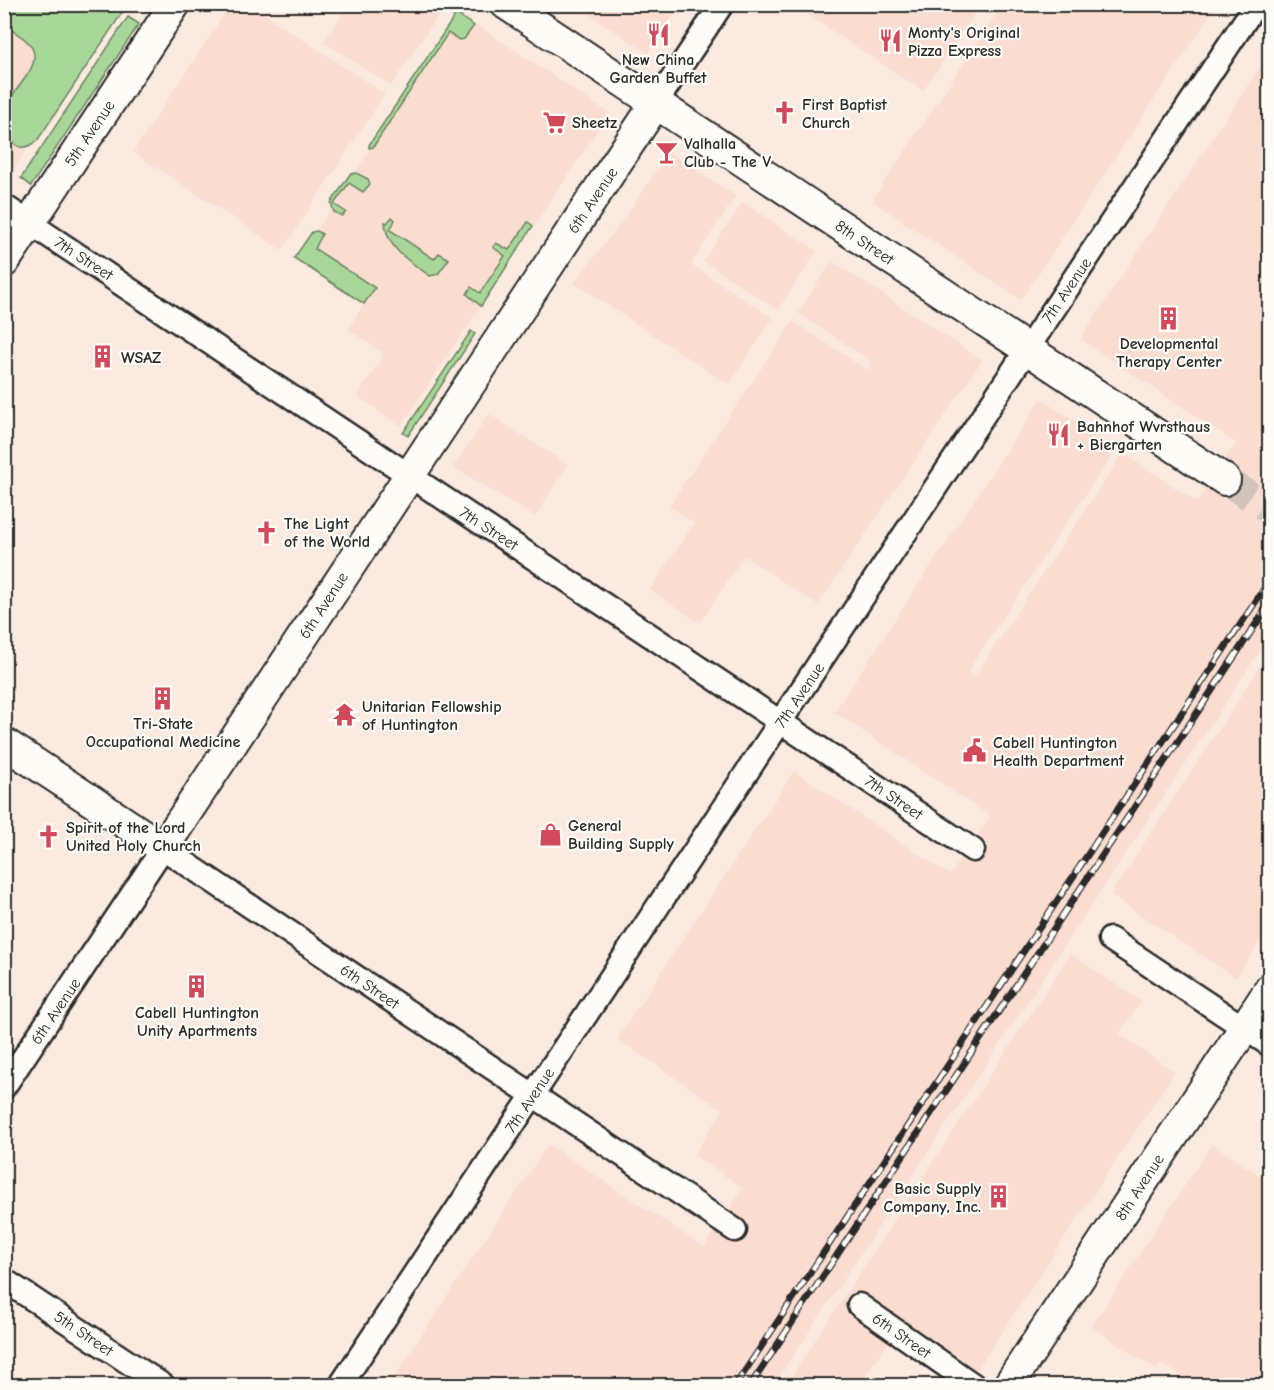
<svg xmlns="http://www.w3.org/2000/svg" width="1274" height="1390" font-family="'Comic Neue',sans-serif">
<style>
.built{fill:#faddd0}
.green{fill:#a8d899;stroke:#6a8262;stroke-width:1.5}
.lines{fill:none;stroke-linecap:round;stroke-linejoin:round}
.major-tunnel{stroke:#d1c4bc;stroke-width:30;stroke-dasharray:30 15;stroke-linecap:butt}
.minor-casing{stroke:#2b2b2b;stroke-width:27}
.major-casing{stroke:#2b2b2b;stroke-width:34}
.minor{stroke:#fdfcf7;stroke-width:22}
.major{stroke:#fdfcf7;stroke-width:30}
.rail-casing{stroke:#2b2b2b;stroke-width:7}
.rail{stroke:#fdfcf7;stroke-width:4.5;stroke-dasharray:14;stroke-linecap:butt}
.labels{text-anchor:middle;stroke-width:4.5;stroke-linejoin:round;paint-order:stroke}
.poi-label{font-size:16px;font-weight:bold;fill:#2b2b2b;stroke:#fdfcf7;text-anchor:start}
.street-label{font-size:16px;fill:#2b2b2b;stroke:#fdfcf7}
</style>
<rect width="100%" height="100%" fill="#fbeae0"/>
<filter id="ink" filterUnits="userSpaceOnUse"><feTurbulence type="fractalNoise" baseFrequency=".0167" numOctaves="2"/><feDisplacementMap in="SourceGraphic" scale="12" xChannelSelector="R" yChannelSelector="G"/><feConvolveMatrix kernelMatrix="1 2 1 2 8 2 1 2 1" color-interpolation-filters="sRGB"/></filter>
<g filter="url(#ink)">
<g class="built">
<path d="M231,4L251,5L385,94L282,250L133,152Z"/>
<path d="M4,5H123L14,169L5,163Z"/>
<path d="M348,5V4L445,5L391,86L324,42Z"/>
<path d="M575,5H680L648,53Z"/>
<path d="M793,5H980L923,91Z"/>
<path d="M1002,5H1217L1021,300L872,201Z"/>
<path d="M460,14L609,113L401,426L357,396L384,354L348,329L364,304L297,260Z"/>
<path d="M1269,53V637L774,1385L388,1386L548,1144L704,1247L743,1188L694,1155L723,1110L617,1039L794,771L950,875L990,816L834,712L1041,399L1116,449L968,671L974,677L1123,453L1197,502L1236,443L1080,339Z"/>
<path d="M668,152L736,196L691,264L773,318L729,385L574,283L624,219Z"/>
<path d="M743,202L817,251L778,310L703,261Z"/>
<path d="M832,261L982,360L818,605L744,556L700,623L650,590L694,523L669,506L793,321L867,370L872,362L798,313Z"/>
<path d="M489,414L568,465L535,517L453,467Z"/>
<path d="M1269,653V928L1236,978L1110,895Z"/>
<path d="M1070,954L1141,1001L1119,1034L1175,1072L977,1370L903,1321L859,1385L785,1386Z"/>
<path d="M1212,1144L1269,1182L1270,1381L1267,1385H1196L1161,1363L1157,1370L1091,1327Z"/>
</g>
<g class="green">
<path d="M4,5H110L122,13L37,141C32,145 27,148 20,147C14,145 11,140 9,134C7,127 5,118 6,111C9,90 36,75 34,54C32,40 15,33 5,26Z"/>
<path d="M456,14L474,26L464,39L459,40L448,33L373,147L369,148V145Z"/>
<path d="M128,17L139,24L31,186L21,178Z"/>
<path d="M356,173L368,179L370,184L363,192L349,183L334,204L346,212L342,216L334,212L331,203L350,174Z"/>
<path d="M392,217L395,220L390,230L434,259L439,253L449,259L438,274L430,276C411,262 386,249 385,222L387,223Z"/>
<path d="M528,222L533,226L481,306L467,294L471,287L480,293L505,256L493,247L496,243L509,250Z"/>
<path d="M317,231L322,234L315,249L375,288L364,304L294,258L312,232Z"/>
<path d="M471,331L475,334L408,436L403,433Z"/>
</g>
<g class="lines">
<path class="major-tunnel" d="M1225,480L1270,509"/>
<defs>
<g id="minor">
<path d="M656,103L722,4"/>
<path d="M4,206L973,850"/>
<path d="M1110,939L1270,1045"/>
<path d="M4,1087L163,848L735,1230"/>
<path d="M4,1280L164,1386"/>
<path d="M859,1305L975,1386"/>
<path d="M340,1386L1256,4"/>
</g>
<g id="major">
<path d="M506,4L1225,480"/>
<path d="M4,262L175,4"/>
<path d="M4,743L163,848L656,103"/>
<path d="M1008,1386L1270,989"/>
</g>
</defs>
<use href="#minor" class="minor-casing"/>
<use href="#major" class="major-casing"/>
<use href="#minor" class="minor"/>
<use href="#major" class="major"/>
<defs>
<g id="rail">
<path d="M735,1386L1270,580"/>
<path d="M750,1386L1270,603"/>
</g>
</defs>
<use href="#rail" class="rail-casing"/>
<use href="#rail" class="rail"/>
</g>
</g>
<defs>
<symbol id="restaurant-bare" viewBox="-9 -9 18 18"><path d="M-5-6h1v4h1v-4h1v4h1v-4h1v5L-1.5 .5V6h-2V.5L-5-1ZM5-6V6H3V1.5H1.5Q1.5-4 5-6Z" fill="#d1495b" stroke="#fdfcf7" stroke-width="2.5" paint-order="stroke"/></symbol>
<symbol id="church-bare" viewBox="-9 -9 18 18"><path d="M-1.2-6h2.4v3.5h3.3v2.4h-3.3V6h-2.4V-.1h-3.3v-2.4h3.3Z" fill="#d1495b" stroke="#fdfcf7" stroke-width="2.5" paint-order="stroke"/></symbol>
<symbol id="supermarket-bare" viewBox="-9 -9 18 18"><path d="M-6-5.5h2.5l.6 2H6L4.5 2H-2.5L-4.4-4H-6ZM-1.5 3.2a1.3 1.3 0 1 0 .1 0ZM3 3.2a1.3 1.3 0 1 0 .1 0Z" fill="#d1495b" stroke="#fdfcf7" stroke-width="2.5" paint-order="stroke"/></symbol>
<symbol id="bar-bare" viewBox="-9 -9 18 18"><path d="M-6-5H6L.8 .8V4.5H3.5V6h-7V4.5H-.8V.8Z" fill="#d1495b" stroke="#fdfcf7" stroke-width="2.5" paint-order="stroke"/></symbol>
<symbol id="building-bare" viewBox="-9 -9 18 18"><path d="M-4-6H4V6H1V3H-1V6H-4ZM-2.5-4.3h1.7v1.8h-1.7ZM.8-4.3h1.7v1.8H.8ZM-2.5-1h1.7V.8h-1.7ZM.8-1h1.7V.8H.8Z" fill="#d1495b" stroke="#fdfcf7" stroke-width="2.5" paint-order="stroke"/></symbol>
<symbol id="temple-bare" viewBox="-9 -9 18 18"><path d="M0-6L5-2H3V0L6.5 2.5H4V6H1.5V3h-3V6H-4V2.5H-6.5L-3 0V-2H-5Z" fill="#d1495b" stroke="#fdfcf7" stroke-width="2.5" paint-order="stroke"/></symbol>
<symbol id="civic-bare" viewBox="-9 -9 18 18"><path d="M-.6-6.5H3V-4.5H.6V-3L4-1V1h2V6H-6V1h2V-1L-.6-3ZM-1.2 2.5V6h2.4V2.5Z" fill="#d1495b" stroke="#fdfcf7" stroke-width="2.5" paint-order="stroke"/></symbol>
<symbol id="shop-bare" viewBox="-9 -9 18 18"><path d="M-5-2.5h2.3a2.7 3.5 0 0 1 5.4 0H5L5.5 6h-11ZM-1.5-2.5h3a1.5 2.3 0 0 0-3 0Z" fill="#d1495b" stroke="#fdfcf7" stroke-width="2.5" paint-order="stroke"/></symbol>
</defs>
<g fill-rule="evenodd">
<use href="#restaurant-bare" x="642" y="18" width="33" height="33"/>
<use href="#restaurant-bare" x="874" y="24" width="33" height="33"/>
<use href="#church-bare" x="768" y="96" width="33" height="33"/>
<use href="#supermarket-bare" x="538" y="106" width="33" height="33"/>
<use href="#bar-bare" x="650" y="136" width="33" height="33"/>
<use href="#building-bare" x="1152" y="302" width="33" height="33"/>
<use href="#building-bare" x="86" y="340" width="33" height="33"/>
<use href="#restaurant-bare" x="1042" y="418" width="33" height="33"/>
<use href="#church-bare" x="250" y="516" width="33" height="33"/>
<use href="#building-bare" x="146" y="682" width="33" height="33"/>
<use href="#temple-bare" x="328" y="698" width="33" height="33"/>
<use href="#civic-bare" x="958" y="734" width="33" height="33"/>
<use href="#shop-bare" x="534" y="818" width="33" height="33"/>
<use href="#church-bare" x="32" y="820" width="33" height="33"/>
<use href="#building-bare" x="180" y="970" width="33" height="33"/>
<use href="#building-bare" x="982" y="1180" width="33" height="33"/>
</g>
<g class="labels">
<g class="poi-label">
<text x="908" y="38">Monty's Original<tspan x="908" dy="18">Pizza Express</tspan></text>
<text x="658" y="65" text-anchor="middle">New China<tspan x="658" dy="18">Garden Buffet</tspan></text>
<text x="802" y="110">First Baptist<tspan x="802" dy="18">Church</tspan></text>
<text x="572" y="128">Sheetz</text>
<text x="684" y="149">Valhalla<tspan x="684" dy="18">Club - The V</tspan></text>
<text x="1169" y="349" text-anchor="middle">Developmental<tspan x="1169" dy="18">Therapy Center</tspan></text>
<text x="121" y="363">WSAZ</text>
<text x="1077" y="432">Bahnhof Wvrsthaus<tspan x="1077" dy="18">+ Biergarten</tspan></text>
<text x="284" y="529">The Light<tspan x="284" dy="18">of the World</tspan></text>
<text x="362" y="712">Unitarian Fellowship<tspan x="362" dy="18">of Huntington</tspan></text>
<text x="163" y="729" text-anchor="middle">Tri-State<tspan x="163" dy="18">Occupational Medicine</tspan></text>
<text x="993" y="748">Cabell Huntington<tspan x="993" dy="18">Health Department</tspan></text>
<text x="568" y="831">General<tspan x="568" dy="18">Building Supply</tspan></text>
<text x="66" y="833">Spirit of the Lord<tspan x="66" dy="18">United Holy Church</tspan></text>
<text x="197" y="1018" text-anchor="middle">Cabell Huntington<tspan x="197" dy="18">Unity Apartments</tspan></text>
<text x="981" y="1194" text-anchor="end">Basic Supply<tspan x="981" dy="18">Company, Inc.</tspan></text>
</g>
<g class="street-label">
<text transform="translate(89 133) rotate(-56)" y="6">5th Avenue</text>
<text transform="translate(592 200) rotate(-56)" y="6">6th Avenue</text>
<text transform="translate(865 242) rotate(34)" y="6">8th Street</text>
<text transform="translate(84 258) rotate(33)" y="6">7th Street</text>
<text transform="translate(1066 290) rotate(-56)" y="6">7th Avenue</text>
<text transform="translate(489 528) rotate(33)" y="6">7th Street</text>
<text transform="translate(323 605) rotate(-57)" y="6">6th Avenue</text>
<text transform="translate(799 695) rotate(-56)" y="6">7th Avenue</text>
<text transform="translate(894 797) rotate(34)" y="6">7th Street</text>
<text transform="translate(370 986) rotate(34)" y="6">6th Street</text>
<text transform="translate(55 1011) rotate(-56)" y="6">6th Avenue</text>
<text transform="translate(529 1100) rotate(-56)" y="6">7th Avenue</text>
<text transform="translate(1139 1187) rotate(-57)" y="6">8th Avenue</text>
<text transform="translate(84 1333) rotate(34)" y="6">5th Street</text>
<text transform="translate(902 1335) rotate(35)" y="6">6th Street</text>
</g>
</g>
<rect width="1274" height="1390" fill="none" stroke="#fdfcf7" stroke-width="24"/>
<rect x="12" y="12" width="1250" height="1366" fill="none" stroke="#2b2b2b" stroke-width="2" filter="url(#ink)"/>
</svg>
